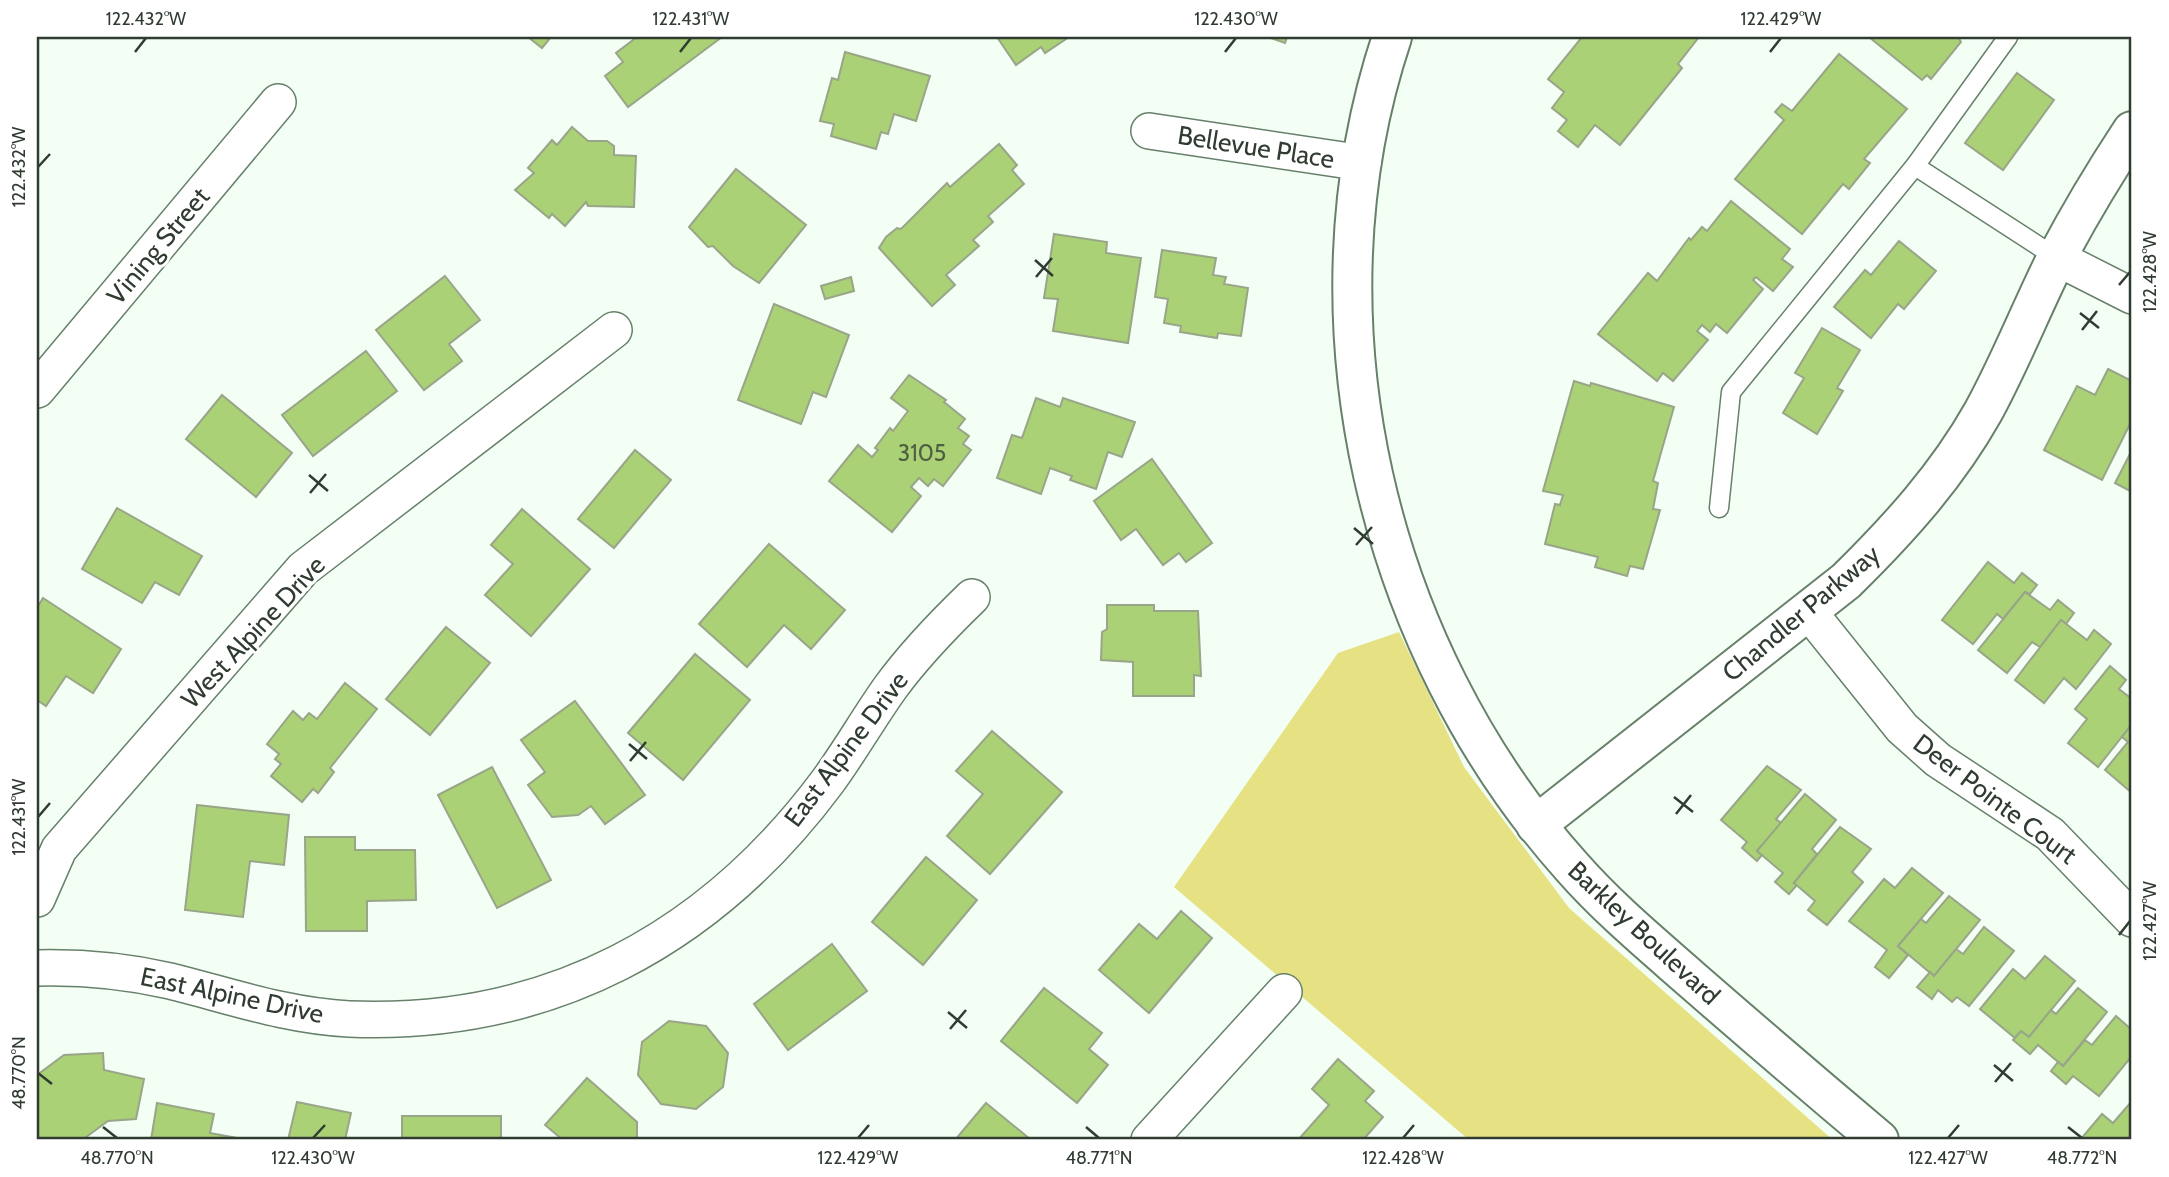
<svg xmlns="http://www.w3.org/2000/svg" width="2169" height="1177" font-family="Cabin,sans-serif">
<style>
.green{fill:#e6e182}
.building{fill:#abd176;stroke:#98a588;stroke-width:2}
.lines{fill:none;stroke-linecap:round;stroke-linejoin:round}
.service-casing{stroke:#66806a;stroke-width:21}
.minor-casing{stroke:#66806a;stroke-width:38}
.tertiary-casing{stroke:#66806a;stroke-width:42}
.secondary-casing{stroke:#66806a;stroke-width:42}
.service{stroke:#fff;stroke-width:18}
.minor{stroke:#fff;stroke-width:35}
.tertiary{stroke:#fff;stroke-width:38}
.secondary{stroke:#fff;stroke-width:38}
.ticks{fill:none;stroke:#303b31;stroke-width:2.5}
.labels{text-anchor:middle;stroke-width:6;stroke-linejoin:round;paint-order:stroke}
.number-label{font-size:23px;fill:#4f6042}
.street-label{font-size:26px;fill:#303b31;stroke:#fff}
.neatline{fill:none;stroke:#303b31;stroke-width:2.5}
.ticks-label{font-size:18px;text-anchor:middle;fill:#303b31}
</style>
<rect width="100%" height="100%" fill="#f3fef4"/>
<path class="green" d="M1399,632L1464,767L1569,908L1833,1140H1469L1174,887L1338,653Z"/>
<g class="building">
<path d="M528,37H551L542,48Z"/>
<path d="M637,37H722L628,107L605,76L623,62L616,53Z"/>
<path d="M997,37H1069L1045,53L1041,47L1016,65Z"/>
<path d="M1268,37H1287L1285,43Z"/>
<path d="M1582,37H1699L1678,64L1682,68L1620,145L1595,125L1578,147L1558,131L1567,120L1552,108L1564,92L1548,79Z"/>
<path d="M1869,37H1958L1961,42L1931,79L1927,75L1922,80Z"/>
<path d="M845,52L930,76L916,121L894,114L888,134L881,132L876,149L831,136L834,124L820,121L832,78L838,80Z"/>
<path d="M1839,54L1907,109L1864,159L1870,163L1849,189L1843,184L1802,234L1735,179L1784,120L1775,112L1782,104L1792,111Z"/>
<path d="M2017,73L2054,100L2003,170L1965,143Z"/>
<path d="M572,127L588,141H607L614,146V155L636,156L634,207L588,206L586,202L565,226L552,214L549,218L515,190L534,173L528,168L552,140L557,145Z"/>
<path d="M999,144L1017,165L1012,170L1024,184L988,216L993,222L973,240L979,246L946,275L955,285L932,306L879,248L886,237L897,228L901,229L947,183L950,187Z"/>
<path d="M736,169L806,225L759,283L733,266L713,246L708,247L689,227Z"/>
<path d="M1731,201L1790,249L1782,259L1793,267L1773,291L1756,277L1753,280L1763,289L1727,333L1716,324L1710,332L1702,325L1697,331L1708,340L1673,381L1663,373L1657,381L1598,334L1648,273L1657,281L1689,238L1691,240L1702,227L1707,231Z"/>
<path d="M1054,234L1107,242L1106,253L1141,258L1128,343L1053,331L1058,299L1044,298Z"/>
<path d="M1899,241L1936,271L1904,309L1898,304L1871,338L1834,307L1865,270L1871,275Z"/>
<path d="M1162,250L1216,258L1213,275L1226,277L1224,284L1248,288L1241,336L1218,333L1217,338L1180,332L1181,326L1164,323L1168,299L1155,297Z"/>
<path d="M445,276L480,320L449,344L462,361L424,390L376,330Z"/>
<path d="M851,277L854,291L825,299L821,286Z"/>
<path d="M774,304L849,335L826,397L813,392L801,424L738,400Z"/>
<path d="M1822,328L1860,350L1837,388L1843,391L1817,434L1783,413L1804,378L1795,373Z"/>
<path d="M366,351L397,391L313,456L282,415Z"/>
<path d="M2108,369L2132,381V420L2102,480L2044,450L2077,386L2095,395Z"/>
<path d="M909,375L946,400L944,402L965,419L958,428L969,436L963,444L971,450L943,486L934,479L928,486L919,478L911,487L921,496L892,532L829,481L858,445L872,457L878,450L875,448L890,428L893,431L908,411L891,398Z"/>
<path d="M1574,381L1590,386L1591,383L1674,407L1653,481L1658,483L1653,509L1660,510L1643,569L1630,566L1627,576L1595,567L1598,557L1545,544L1555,504L1560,505L1563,495L1543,491Z"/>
<path d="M222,395L292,453L256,497L186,439Z"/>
<path d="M1036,398L1060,407L1063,398L1135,422L1122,457L1108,452L1096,489L1070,480L1072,476L1050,468L1041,494L997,478L1012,435L1022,438Z"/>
<path d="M635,450L671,480L614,548L578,519Z"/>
<path d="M2132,450V492L2115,483Z"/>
<path d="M1152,459L1212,543L1186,562L1179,553L1163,565L1136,529L1121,540L1094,501Z"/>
<path d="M117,508L202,556L179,595L155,582L142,603L82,569Z"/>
<path d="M522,509L590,569L531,636L485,595L513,564L491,545Z"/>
<path d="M769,544L845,610L811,649L784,625L747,667L699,624Z"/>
<path d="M1988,562L2014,583L2022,573L2037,585L2030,594L2025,592L2003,619L1997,614L1973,644L1942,620Z"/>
<path d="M2025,592L2050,610L2058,600L2074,613L2066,624L2061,620L2040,647L2032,642L2007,673L1978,650Z"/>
<path d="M43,598L121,649L93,693L66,676L46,706L37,700V608Z"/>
<path d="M1107,605H1154V611H1198L1201,676L1194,675V696H1133V662L1101,660L1102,632L1107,629Z"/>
<path d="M2061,620L2087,640L2094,630L2111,644L2076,689L2064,678L2044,703L2015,680Z"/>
<path d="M446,627L490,663L430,735L386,699Z"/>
<path d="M695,654L750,700L683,780L628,733Z"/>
<path d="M2110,666L2126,680L2119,689L2132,699V724L2098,767L2068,743L2087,719L2075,709Z"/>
<path d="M345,683L377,709L330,768L334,772L318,793L313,789L302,802L271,776L281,764L275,759L279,754L267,744L293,711L303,720L309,713L317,719Z"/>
<path d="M575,701L645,795L605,824L591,806L578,815L552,817L528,785L545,772L521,740Z"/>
<path d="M2132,724V793L2105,770L2128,742L2122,737Z"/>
<path d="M992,731L1062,792L990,874L947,836L983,794L956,771Z"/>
<path d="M1767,766L1801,790L1776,819L1781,823L1757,851L1762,855L1757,861L1742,848L1747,842L1721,820Z"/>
<path d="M492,767L551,880L497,908L438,795Z"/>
<path d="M1805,794L1836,820L1812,849L1817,854L1794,883L1797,885L1789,894L1775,882L1783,873L1757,851Z"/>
<path d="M197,805L289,815L284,865L250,861L243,917L185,910Z"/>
<path d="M1840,827L1871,849L1852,872L1863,882L1827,925L1808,910L1815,901L1794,883Z"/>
<path d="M305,837H355V850H415L416,900L367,901V931H306Z"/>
<path d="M926,857L977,900L923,965L872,922Z"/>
<path d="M1912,868L1943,893L1898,946L1908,955L1889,978L1875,967L1887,950L1849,921L1884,879L1895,888Z"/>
<path d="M1949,896L1980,920L1934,976L1898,946L1921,919L1926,923Z"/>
<path d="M1181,911L1212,938L1149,1013L1099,970L1139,924L1157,939Z"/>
<path d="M1984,927L2014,951L1969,1006L1957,997L1952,1002L1938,990L1932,999L1917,987L1930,972L1934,976L1956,949L1963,954Z"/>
<path d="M832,944L867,991L788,1050L754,1004Z"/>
<path d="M2045,956L2075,981L2029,1037L2021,1031L2015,1038L1980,1009L2013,969L2025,979Z"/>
<path d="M1044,988L1102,1033L1089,1049L1108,1065L1077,1103L1001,1041Z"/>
<path d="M2078,988L2107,1012L2063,1066L2038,1045L2030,1054L2013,1040L2021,1031L2029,1037L2051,1010L2056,1014Z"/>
<path d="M2116,1016L2132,1030V1056L2099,1096L2073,1076L2066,1084L2051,1071L2058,1062L2063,1066L2085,1040L2092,1045Z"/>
<path d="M669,1021L706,1026L728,1053L723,1087L696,1109L661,1104L638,1075L642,1042Z"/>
<path d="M103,1053L104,1070L144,1079L136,1119L108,1121L82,1140H37V1075L64,1055Z"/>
<path d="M1338,1059L1374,1091L1365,1101L1383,1117L1363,1140H1298L1329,1105L1312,1089Z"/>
<path d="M587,1078L637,1122V1140H563L545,1125Z"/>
<path d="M297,1102L351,1113L345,1140H288Z"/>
<path d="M2131,1102L2132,1140H2080L2102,1114L2113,1123Z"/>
<path d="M157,1103L214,1114L210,1133L248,1140H151Z"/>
<path d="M986,1103L1030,1139L1029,1140H955Z"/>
<rect x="402" y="1116" width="99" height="24"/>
</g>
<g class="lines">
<defs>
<g id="service">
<path d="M1915,166L2057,258"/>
<path d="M1719,508L1731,392L1915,166L2008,37"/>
</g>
<g id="minor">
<path d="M1149,131L1363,163"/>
<path d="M2057,258L2132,296"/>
<path d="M37,390L278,102"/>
<path d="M1809,612L1902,728L1938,760L2050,834L2132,919"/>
<path d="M37,899L59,849L303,569L614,330"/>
<path d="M37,968C81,967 126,971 170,981C230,996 287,1016 349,1019C548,1027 710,940 828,781C850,751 868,719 890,688C914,655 942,626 972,597"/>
<path d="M1149,1140L1284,992"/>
</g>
<path id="tertiary" d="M1536,825L1846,581C1898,530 1947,476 1983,412C2010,363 2031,309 2056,259C2079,215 2105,172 2132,131"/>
<path id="secondary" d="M1392,37C1298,318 1376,648 1572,867C1608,908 1650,943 1691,979C1753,1033 1816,1087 1879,1140"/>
</defs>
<use href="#service" class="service-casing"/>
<use href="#minor" class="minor-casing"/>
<use href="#tertiary" class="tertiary-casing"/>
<use href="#secondary" class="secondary-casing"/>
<use href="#service" class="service"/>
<use href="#minor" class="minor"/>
<use href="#tertiary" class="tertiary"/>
<use href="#secondary" class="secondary"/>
</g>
<path class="ticks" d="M135,52L146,38M680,52L691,38M1225,52L1236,38M1770,52L1781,38M38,167L50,154M1035,260L1053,276M1036,277L1052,258M2119,285L2130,272M2080,313L2099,328M2082,330L2097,311M309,475L328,491M310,493L326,474M1354,528L1373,544M1356,545L1372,527M629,744L647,759M630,761L646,742M1674,797L1693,812M1676,814L1691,795M38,817L50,803M2119,935L2130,921M948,1012L967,1028M950,1029L966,1010M1994,1065L2013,1081M38,1073L52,1084M1995,1082L2011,1063M103,1127L117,1138M1086,1127L1099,1138M2068,1127L2082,1138M313,1138L325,1125M858,1138L869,1125M1403,1138L1414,1125M1948,1138L1959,1125"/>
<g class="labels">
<g class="number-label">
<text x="922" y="461">3105</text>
</g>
<g class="street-label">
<text transform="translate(1256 147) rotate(9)" y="9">Bellevue Place</text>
<text transform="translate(158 246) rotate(-50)" y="9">Vining Street</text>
<text transform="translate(1801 613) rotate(-40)" y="9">Chandler Parkway</text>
<text transform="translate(253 632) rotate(-47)" y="9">West Alpine Drive</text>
<text transform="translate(846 749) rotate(-53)" y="9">East Alpine Drive</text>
<text transform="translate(1995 799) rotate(37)" y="9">Deer Pointe Court</text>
<text transform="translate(1644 933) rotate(43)" y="9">Barkley Boulevard</text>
<text transform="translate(232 995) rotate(12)" y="9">East Alpine Drive</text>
</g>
</g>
<rect width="2169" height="1177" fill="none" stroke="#ffffff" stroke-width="77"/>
<rect x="38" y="38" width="2092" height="1100" class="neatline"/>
<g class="ticks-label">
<text x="146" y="25">122.432°W</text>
<text x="691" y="25">122.431°W</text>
<text x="1236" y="25">122.430°W</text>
<text x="1781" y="25">122.429°W</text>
<text transform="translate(19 167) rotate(-90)" y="6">122.432°W</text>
<text transform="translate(2150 272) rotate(-90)" y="6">122.428°W</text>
<text transform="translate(19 817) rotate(-90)" y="6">122.431°W</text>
<text transform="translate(2150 921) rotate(-90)" y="6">122.427°W</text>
<text transform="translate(19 1073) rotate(-90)" y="6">48.770°N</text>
<text x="117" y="1164">48.770°N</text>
<text x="313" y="1164">122.430°W</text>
<text x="858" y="1164">122.429°W</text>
<text x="1099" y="1164">48.771°N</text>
<text x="1403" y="1164">122.428°W</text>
<text x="1948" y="1164">122.427°W</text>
<text x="2082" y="1164">48.772°N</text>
</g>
</svg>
